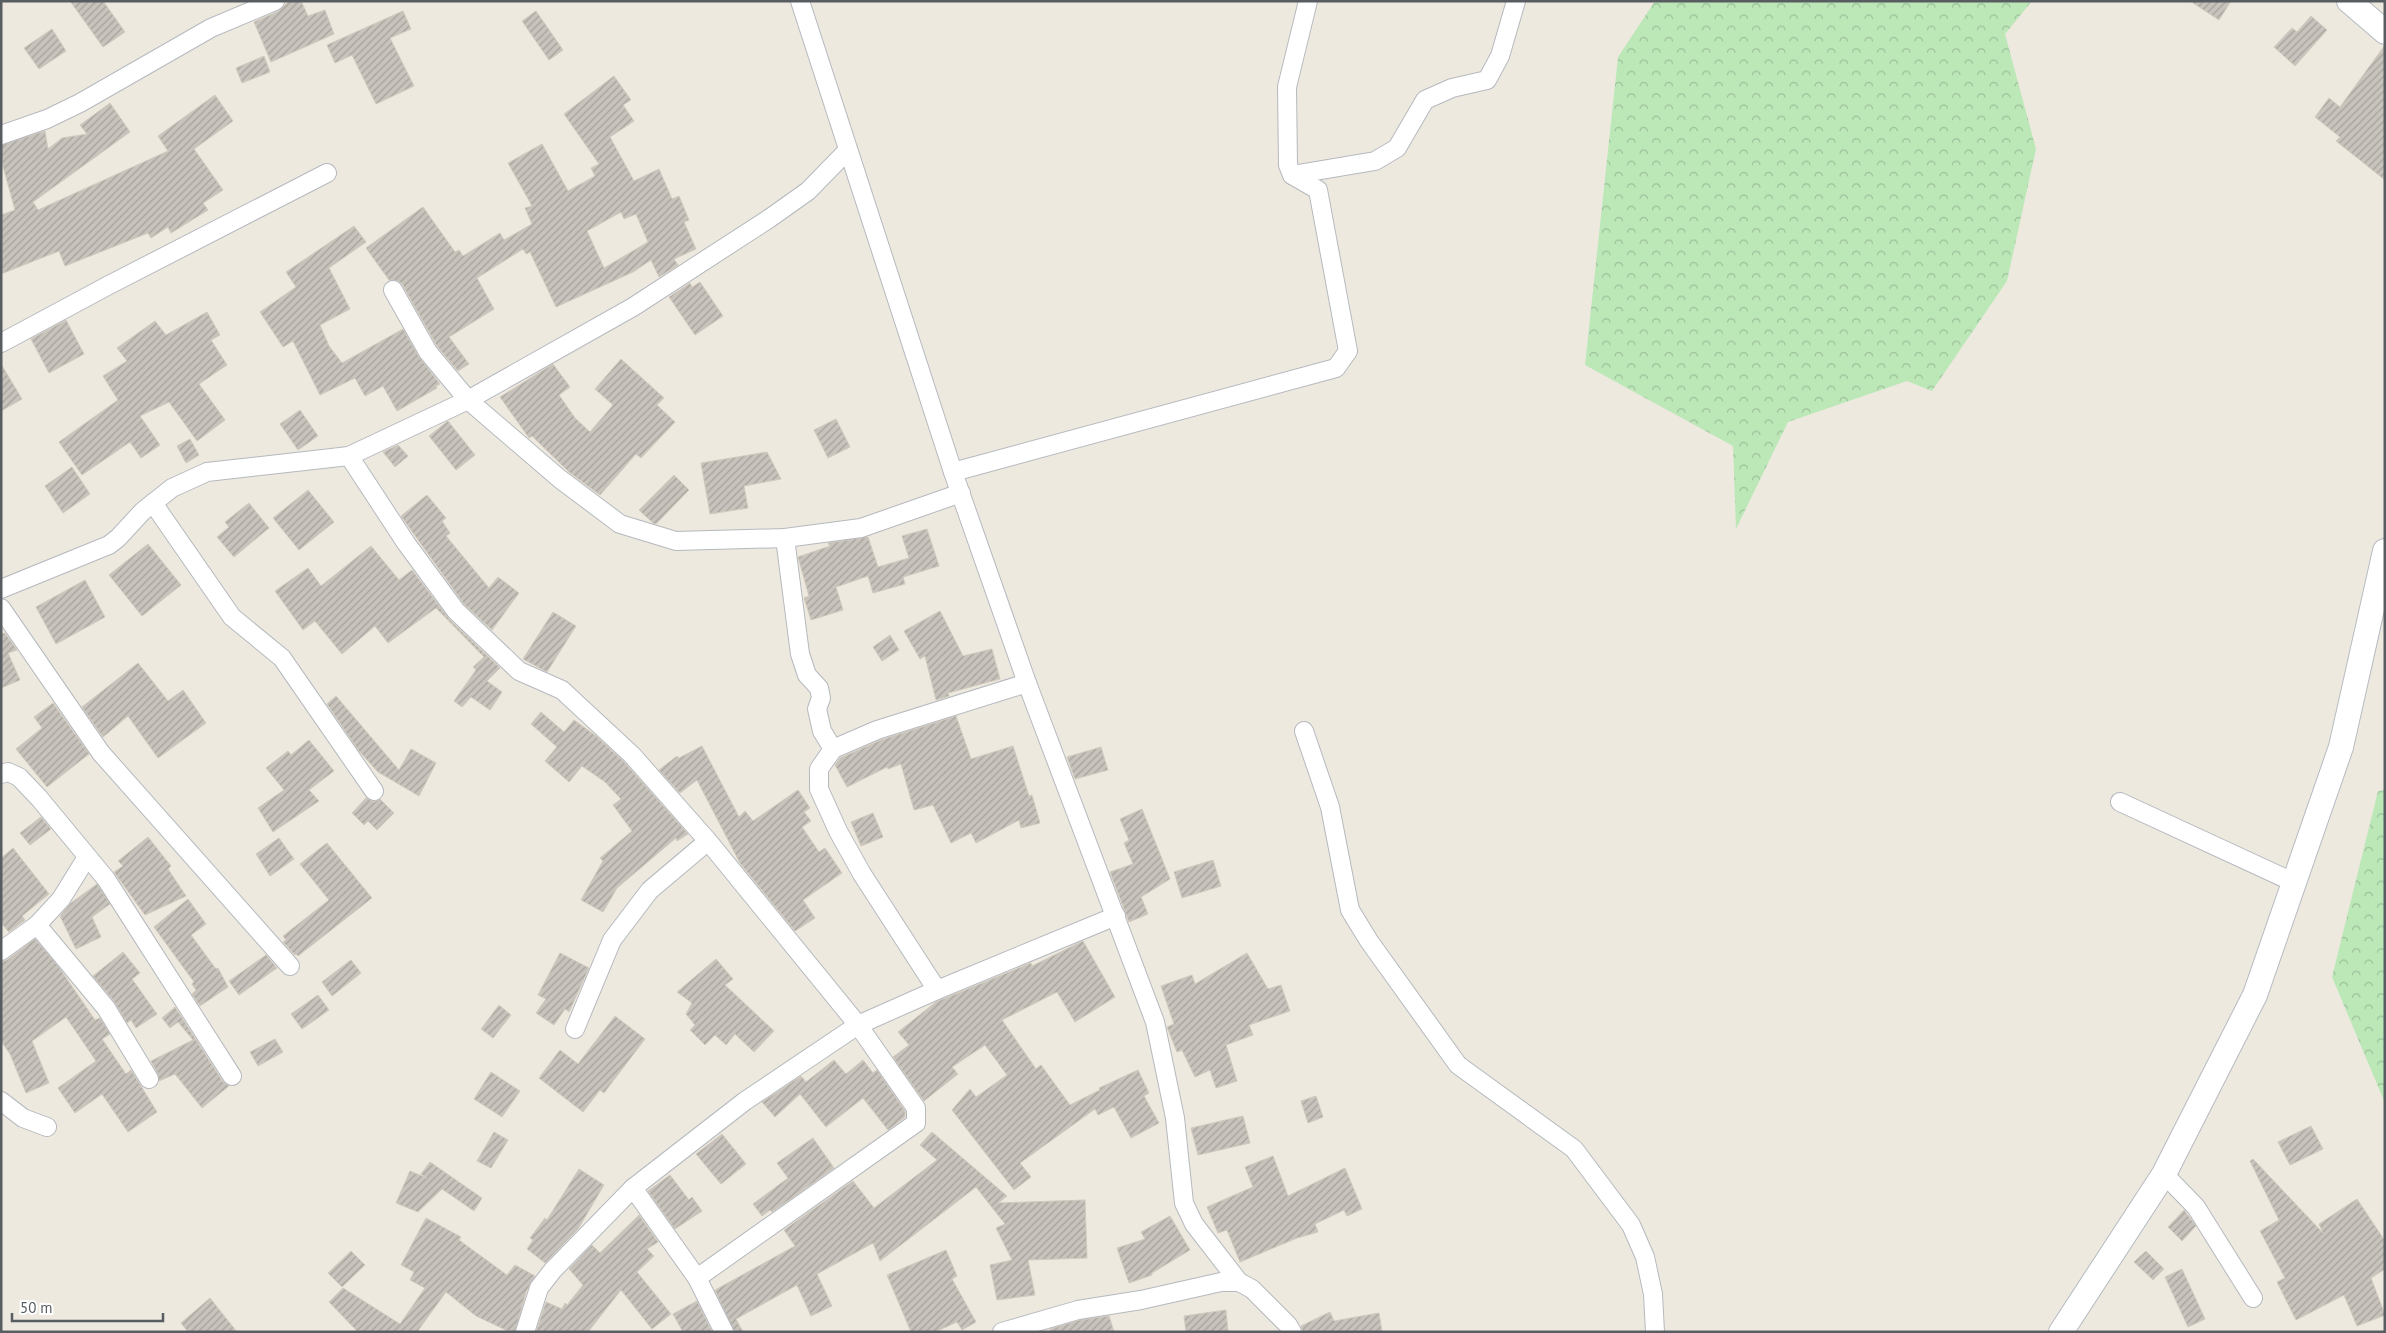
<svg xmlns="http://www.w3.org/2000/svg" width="2386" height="1333" font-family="'PT Sans',sans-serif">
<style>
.forest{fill:url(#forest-crowns)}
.building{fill:url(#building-hatch);stroke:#d2cabd;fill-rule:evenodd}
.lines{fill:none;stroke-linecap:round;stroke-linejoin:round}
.street-casing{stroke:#b5b9be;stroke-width:20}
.secondary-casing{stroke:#b5bac0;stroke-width:26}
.street{stroke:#fff;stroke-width:18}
.secondary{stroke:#fff;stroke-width:24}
</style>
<defs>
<pattern id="forest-crowns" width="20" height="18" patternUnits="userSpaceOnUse" patternTransform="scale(1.25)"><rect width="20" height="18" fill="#bce8b8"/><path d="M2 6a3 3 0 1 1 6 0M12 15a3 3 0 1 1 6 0" fill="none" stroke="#9cbf99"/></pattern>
<pattern id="building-hatch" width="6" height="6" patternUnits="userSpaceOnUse" patternTransform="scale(1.25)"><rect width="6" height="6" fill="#c8c3bc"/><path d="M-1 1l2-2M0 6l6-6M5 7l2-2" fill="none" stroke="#a5a29c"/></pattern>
</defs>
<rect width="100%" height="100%" fill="#ede9df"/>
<g class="forest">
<path d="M1655,1H2032L2005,34L2036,149L2007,281L1932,391L1907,381L1788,422L1736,529L1733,446L1585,365L1618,57Z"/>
<path d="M2385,790V1103L2332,977L2378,791Z"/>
</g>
<g class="building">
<path d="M70,1H103L125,32L103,47Z"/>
<path d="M289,1H301L308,16L325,10L334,34L271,62L254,22L279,11Z"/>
<path d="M2190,1H2231L2219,20Z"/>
<path d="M403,11L411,29L390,38L414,86L376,104L352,55L335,63L327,45Z"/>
<path d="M536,11L563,50L549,60L522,21Z"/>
<path d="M2311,16L2327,30L2295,66L2274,47L2292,28L2297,32Z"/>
<path d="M52,29L66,51L39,69L24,48Z"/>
<path d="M2385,45V180L2336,141L2340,137L2315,117L2329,98L2340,107Z"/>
<path d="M264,56L270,72L242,83L236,68Z"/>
<path d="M614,76L631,100L623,105L634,121L610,137L634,181L659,169L672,199L679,196L689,220L684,222L696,249L674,259L678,265L659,277L651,260L633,272L556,307L530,252L526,254L523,249L477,278L494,309L449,337L469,364L458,371L437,346L402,284L398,281L389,280L366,248L423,207L455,252L459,250L463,256L500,233L504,240L532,224L525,208L532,206L508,163L542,144L568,191L595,176L591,168L599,164L564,114ZM621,212L624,219L636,214L648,242L604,268L587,231Z"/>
<path d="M215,95L233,121L194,149L223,190L203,203L208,210L171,233L168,227L151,238L148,233L65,266L59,251L1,274V215L15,210L1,159V145L45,131L48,149L62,138L87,134L80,125L110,103L130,132L33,202L38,210L168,151L158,136Z"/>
<path d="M354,226L366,242L329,268L350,309L320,325L329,346L342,363L403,329L419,357L440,384L436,386L437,388L397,411L383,386L365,396L355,378L320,395L293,341L283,347L260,312L296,287L286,272Z"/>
<path d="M700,282L723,316L695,335L669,297L690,283L692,287Z"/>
<path d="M207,312L220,335L211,340L227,365L199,384L225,420L197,441L169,402L140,416L160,445L141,458L130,442L82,475L59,442L118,400L103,376L127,361L117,348L155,321L166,335Z"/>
<path d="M66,320L84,354L49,373L31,339Z"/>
<path d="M621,359L664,398L657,405L675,422L641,458L636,454L600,495L569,472L532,436L529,438L500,397L553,364L570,387L559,395L575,418L590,432L613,405L595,389Z"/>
<path d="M1,364L22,399L1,411Z"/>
<path d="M300,410L318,436L298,450L280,424Z"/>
<path d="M836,419L850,447L828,458L814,430Z"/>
<path d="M448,421L475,455L456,470L429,436Z"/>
<path d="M190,439L199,455L186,463L177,446Z"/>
<path d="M398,445L408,456L395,467L383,452Z"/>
<path d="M767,452L781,479L744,486L748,508L710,514L701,463Z"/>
<path d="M72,467L90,494L63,513L45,486Z"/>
<path d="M674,475L689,490L656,524L653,523L639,510Z"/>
<path d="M308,490L334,522L299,550L273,518Z"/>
<path d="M427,495L446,518L442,521L450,533L446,536L489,588L498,577L519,593L492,630L464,604L401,516Z"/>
<path d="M249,503L269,528L234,557L217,537L229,527L225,522Z"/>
<path d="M927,529L939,566L903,577L905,584L873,593L868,576L836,587L843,610L811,620L804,598L809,596L798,557L830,546L828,543L868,537L878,567L909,558L902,536Z"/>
<path d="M148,544L181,585L142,616L109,575Z"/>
<path d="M371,546L399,580L412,570L449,619L500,668L487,681L502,692L490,710L471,697L462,707L454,701L476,670L473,667L484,657L436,608L388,643L375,626L342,654L315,621L303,630L275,591L308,568L321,586Z"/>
<path d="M85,580L105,617L56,644L36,607Z"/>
<path d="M940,611L963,656L992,649L1000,679L948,693L949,696L936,700L925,656L920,659L904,631Z"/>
<path d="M553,612L576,626L547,672L523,659Z"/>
<path d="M5,633L17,650L8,653L20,680L1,688V634Z"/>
<path d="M890,635L899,650L882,661L873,647Z"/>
<path d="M138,663L168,701L183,690L206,723L158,758L128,716L103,737L82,707Z"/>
<path d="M336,696L399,770L411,749L436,763L419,796L378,772L359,751L327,704Z"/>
<path d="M53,703L89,754L47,787L16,749L42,728L34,717Z"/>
<path d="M541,712L564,732L574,720L596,736L624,762L688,834L677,841L676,838L617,888L603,912L581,900L603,861L600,858L632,831L613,805L621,799L605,782L582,766L569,782L545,761L557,747L531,724Z"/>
<path d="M956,716L971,759L1013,746L1029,796L1032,795L1040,823L1021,828L1019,820L976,843L971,833L951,843L933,805L914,810L901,764L888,769L887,767L847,787L835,765L840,758L881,740Z"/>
<path d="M309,740L334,771L309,790L319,801L273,832L258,808L284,790L266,768L288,751L291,755Z"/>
<path d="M702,746L739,817L745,811L753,821L798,790L810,808L804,812L811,821L802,827L819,852L825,848L842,873L803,900L815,918L795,931L740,863L697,780L680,793L659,770L677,756L679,758Z"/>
<path d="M1101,747L1108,770L1075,779L1067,757Z"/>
<path d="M366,798L374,802L380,799L394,813L377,830L368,821L364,825L352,813Z"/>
<path d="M1142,809L1170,879L1141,897L1148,914L1129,922L1110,872L1133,864L1124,843L1129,840L1120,819Z"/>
<path d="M873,813L883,837L861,846L851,822Z"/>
<path d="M41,817L51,829L30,845L20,833Z"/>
<path d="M148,837L171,866L168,869L186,896L145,915L114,872L123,866L118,861Z"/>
<path d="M279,838L294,859L270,876L256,854Z"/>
<path d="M327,843L372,898L298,956L296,954L295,955L283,942L286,940L283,936L329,900L300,864Z"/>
<path d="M13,848L49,894L22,916L25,920L9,932L1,923V858Z"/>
<path d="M1213,860L1221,886L1182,898L1174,872Z"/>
<path d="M97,884L110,904L92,917L101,937L76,949L60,916L71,903Z"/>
<path d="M188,899L206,924L191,935L216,969L218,968L228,987L200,1006L192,994L196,990L192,984L194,982L154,927Z"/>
<path d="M35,939L58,966L95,1020L100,1018L110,1034L102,1039L126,1074L131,1070L157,1112L128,1132L102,1094L75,1113L58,1088L96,1061L66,1017L32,1041L49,1083L26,1093L10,1054L1,1041V962L7,960Z"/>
<path d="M1083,941L1115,997L1075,1022L1057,992L1002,1020L1036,1069L1041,1065L1070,1105L1100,1090L1099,1088L1138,1070L1149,1093L1144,1096L1159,1123L1131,1138L1114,1107L1098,1115L1095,1109L1020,1163L1031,1177L1014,1190L952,1110L970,1089L976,1097L1007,1075L985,1045L952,1067L958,1074L924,1101L893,1057L909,1045L898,1032L936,1002L1031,963L1032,966Z"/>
<path d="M123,952L140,973L132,979L157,1014L136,1028L131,1020L127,1023L114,1001L93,976Z"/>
<path d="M560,953L589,968L569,1012L565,1009L554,1025L536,1013L546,999L538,995Z"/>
<path d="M1247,953L1268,989L1281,985L1290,1011L1249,1025L1253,1035L1226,1045L1237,1081L1216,1088L1210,1070L1195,1077L1182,1050L1177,1052L1167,1027L1174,1024L1161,986L1192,975L1195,984Z"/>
<path d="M266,955L277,968L239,995L229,981Z"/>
<path d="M716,959L733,979L725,985L774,1031L754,1052L735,1034L726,1045L715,1035L705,1045L690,1030L695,1025L686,1014L692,1003L677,992Z"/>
<path d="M351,960L361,973L332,996L322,982Z"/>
<path d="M318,995L329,1010L302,1029L291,1014Z"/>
<path d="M499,1005L511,1015L493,1038L481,1029Z"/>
<path d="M175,1007L223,1082L229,1086L202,1108L175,1074L159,1081L158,1074L151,1061L193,1040L178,1022L170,1028L162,1018Z"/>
<path d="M615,1016L645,1039L604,1093L600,1090L583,1112L539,1078L560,1050L578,1064Z"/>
<path d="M275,1039L283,1052L258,1066L250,1052Z"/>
<path d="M834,1060L846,1074L863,1060L873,1073L877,1070L905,1111V1117L888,1130L863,1098L826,1127L800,1094L775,1117L762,1102L801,1076L806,1082Z"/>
<path d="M491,1072L520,1091L502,1117L474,1099Z"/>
<path d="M1316,1096L1323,1117L1308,1123L1301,1101Z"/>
<path d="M1243,1116L1250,1143L1198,1155L1191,1128Z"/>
<path d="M2311,1126L2323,1149L2290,1165L2278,1142Z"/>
<path d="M494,1132L508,1140L491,1168L477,1161Z"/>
<path d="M932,1132L1007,1196L998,1203L1085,1200L1087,1258L1028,1260L1035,1295L997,1300L990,1265L1012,1260L996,1228L1005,1224L976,1187L880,1261L873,1243L817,1274L832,1306L811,1316L797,1285L736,1319L743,1332H734L715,1290L795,1246L784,1230L853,1181L874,1208L937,1160L920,1145Z"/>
<path d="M722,1134L746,1164L721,1184L696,1154Z"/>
<path d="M813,1138L834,1168L772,1212L770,1210L762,1216L753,1204L788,1178L777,1163Z"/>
<path d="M1273,1156L1288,1196L1345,1168L1362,1209L1347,1216L1344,1210L1315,1224L1318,1232L1297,1238L1240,1262L1227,1230L1218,1233L1207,1207L1253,1187L1245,1167Z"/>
<path d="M2253,1159L2323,1233L2319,1224L2357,1199L2385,1241V1269L2371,1278L2385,1315L2357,1326L2344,1295L2296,1320L2277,1282L2285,1278L2260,1231L2279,1220L2250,1161Z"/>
<path d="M430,1162L482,1198L474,1211L442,1189L418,1212L396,1203L410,1171L427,1178L421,1174Z"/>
<path d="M579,1169L604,1185L578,1229L545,1263L527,1249L533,1240L530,1238L545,1218L547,1220Z"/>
<path d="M670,1175L689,1200L692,1197L702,1211L675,1229L648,1191Z"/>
<path d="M2184,1210L2196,1226L2182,1241L2168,1227Z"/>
<path d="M639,1215L658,1242L647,1249L654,1256L637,1272L671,1314L652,1329L621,1290L588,1332H536L546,1302L562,1309L565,1303L567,1305L583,1285L569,1269L592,1245L600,1253Z"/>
<path d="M1170,1216L1190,1250L1152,1273V1275L1129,1283L1117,1248L1145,1239L1141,1232Z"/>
<path d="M426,1218L461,1237L459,1240L507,1275L515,1265L535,1276L526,1292L515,1332H510L476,1316L446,1292L417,1332H358L329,1302L343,1288L400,1324L425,1288L410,1280L414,1272L401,1265Z"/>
<path d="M946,1250L957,1276L952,1279L976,1322L962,1330L957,1322L935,1332H911L887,1275Z"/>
<path d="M351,1251L365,1265L342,1287L328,1273Z"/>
<path d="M2146,1251L2164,1269L2153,1280L2134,1262Z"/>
<path d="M2182,1269L2205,1319L2188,1327L2165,1277Z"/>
<path d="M210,1298L237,1332H188L181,1323Z"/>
<path d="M697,1301L712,1332H683L673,1314Z"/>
<path d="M1226,1310L1228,1332H1186L1184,1316Z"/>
<path d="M1330,1312L1334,1321L1379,1313L1382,1332H1303L1301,1326Z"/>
<path d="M1109,1316L1114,1332H1050V1329L1080,1320Z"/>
</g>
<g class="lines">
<defs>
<g id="street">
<path d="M800,1L953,472L1027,683L1155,1022L1175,1118L1184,1203L1194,1224L1239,1282"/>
<path d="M1,135L47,119L80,103L211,28L275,1"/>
<path d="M1292,175L1375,161L1397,148L1425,100L1452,88L1487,80L1500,56L1516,1"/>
<path d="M393,290L428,352L468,400L560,479L620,524L676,541L785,538L861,528L961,493"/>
<path d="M1,343L109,285L327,173"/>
<path d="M349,456L406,543L456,611L519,671L562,690L632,755L708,841L858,1025L916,1108V1123L697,1278"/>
<path d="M953,472L1336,368L1348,351L1318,190L1292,175L1288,165L1287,87L1308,1"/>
<path d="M153,503L232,617L282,658L374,791"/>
<path d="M785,538L800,654L807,675L819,688L821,698L817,709L822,731L833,749"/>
<path d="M1,589L109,545L118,538L143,511L172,488L207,472L349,456L468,400L633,307L770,218L808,191L848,150"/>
<path d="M1,608L101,753L290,966"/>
<path d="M1304,731L1330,807L1350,910L1369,941L1458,1065L1574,1149L1631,1225L1645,1257L1653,1294L1655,1332"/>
<path d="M1,774L8,772L19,777L39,798L106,879L232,1076"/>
<path d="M2120,802L2293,882"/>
<path d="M37,925L106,1008L149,1079"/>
<path d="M1,951L37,925L61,899L87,857"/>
<path d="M937,990L862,874L838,831L819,789V769L833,749L877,730L1027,683"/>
<path d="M575,1029L612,940L650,890L708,841"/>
<path d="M1,1101L23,1118L47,1127"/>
<path d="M2164,1174L2196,1207L2253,1298"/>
<path d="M633,1188L697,1278L724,1332"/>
<path d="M525,1332L539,1288L553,1270L633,1188L745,1101L858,1025L937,990L1116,916"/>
<path d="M1002,1332L1078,1310L1141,1300L1221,1282H1239L1252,1289L1288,1325L1292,1332"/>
</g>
<g id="secondary">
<path d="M2349,1L2385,32"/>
<path d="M2061,1332L2164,1174L2255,995L2341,747L2385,551"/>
</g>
</defs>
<use href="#street" class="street-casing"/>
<use href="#secondary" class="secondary-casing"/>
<use href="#street" class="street"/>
<use href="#secondary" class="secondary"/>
</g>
<rect width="2386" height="1333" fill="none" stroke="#585d62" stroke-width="5"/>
<path d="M12 1313v8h151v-8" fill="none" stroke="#585d62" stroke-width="2.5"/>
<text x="20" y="1313" font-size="15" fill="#585d62" stroke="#ffffff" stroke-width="4" paint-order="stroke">50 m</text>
</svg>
